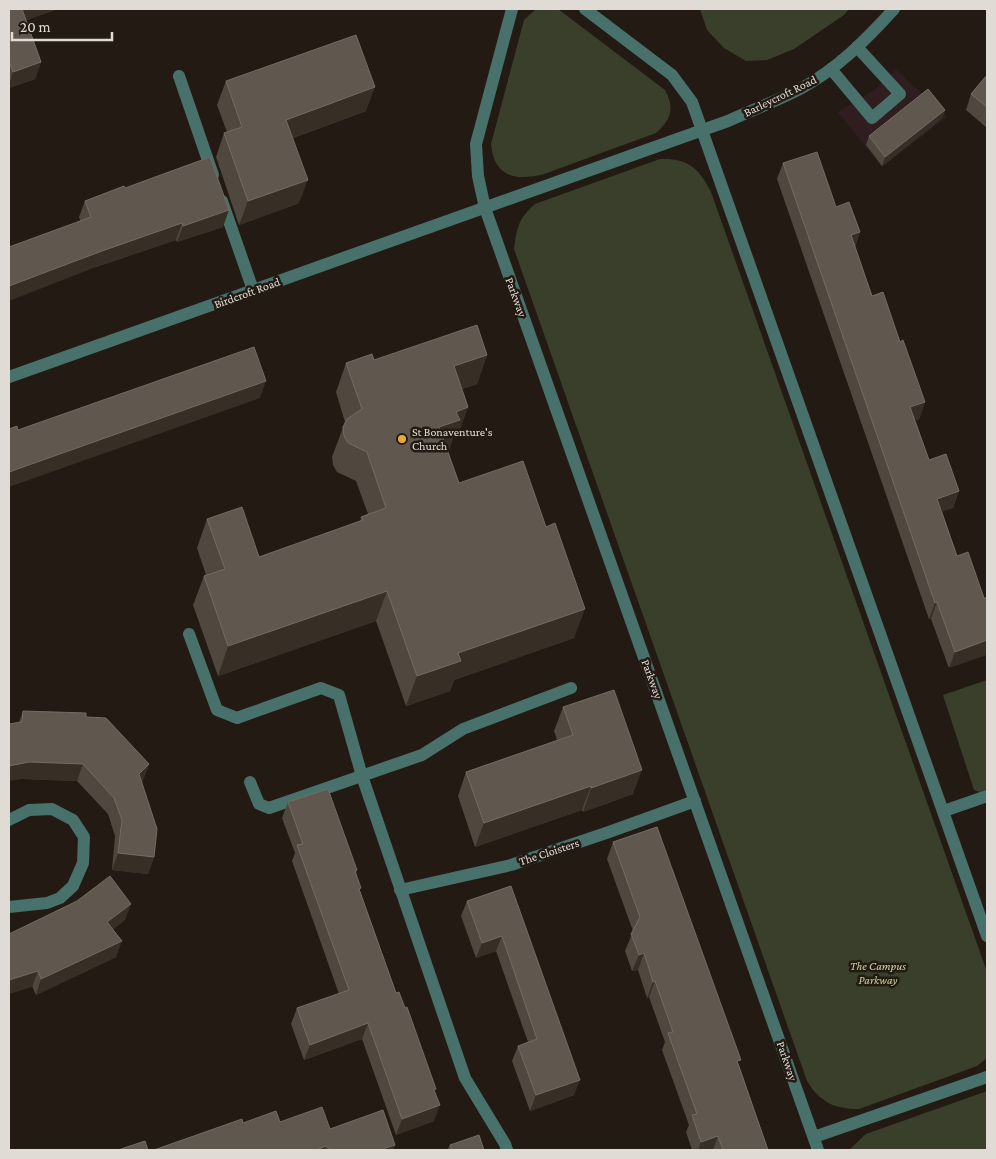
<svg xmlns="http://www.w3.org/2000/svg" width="996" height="1159" font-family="'Crimson Pro',serif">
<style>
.industrial{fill:#301d20}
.green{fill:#393f2a}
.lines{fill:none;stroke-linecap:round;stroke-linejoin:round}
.minor{stroke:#49716b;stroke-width:12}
.wall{fill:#50473e}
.shaded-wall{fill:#372f26}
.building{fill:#60574f;stroke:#746c64}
.poi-dot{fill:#e9ab38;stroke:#231b13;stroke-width:2}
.labels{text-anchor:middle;stroke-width:5;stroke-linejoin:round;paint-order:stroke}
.street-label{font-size:12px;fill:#e1dbd6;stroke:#231b13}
.poi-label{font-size:12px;fill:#e1dbd6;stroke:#231b13;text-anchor:start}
.park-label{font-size:12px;font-style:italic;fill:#c6d5a0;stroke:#231b13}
</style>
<rect width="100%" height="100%" fill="#231b13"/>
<path class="industrial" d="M896,70L947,117L882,167L838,112L873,91Z"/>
<g class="green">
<path d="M536,9H558L665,90C675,109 671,119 656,133L544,174C517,181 494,178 491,144L524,20Z"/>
<path d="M700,9H757L762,11L763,9H849L844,15L794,49L767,60L746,61L724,48L707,30Z"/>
<path d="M660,159C688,158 699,168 711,192L987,972V1058L977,1066L859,1109C834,1109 820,1102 807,1081L514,249C517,228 518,219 535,204Z"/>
<path d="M987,680V789L980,792L974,790L943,695Z"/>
<path d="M987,1091V1150H849L866,1134Z"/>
</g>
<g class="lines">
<g class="minor">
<path d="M512,9L476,144L478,176L485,208L818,1150"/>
<path d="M585,9L672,75L692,102L987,936"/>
<path d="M831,69L872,118L900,94L857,47"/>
<path d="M179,76L213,175"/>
<path d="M222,201L253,290"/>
<path d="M9,377L728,121C752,110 777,101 800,89C837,69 866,40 894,9"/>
<path d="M189,634L217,710L237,718L321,688L339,695L362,776L465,1078L505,1144L507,1150"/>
<path d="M250,782L259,804L269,808L422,755L463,729L571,688"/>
<path d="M944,811L987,796"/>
<path d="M9,820L29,810L52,809L73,820L84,837L83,863L73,886L60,898L47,903L9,907"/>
<path d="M400,890L511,865L609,832L695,801"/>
<path d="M814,1137L987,1077"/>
</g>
</g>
<g class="wall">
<path d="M9,9H58L26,20L41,62L35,79L9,88Z"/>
<path d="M757,9H763L762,11Z"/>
<path d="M987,75V128L966,110L971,94Z"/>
<path d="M226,81L366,111L293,138L299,203L239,225L216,157L224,133L227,132L217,105Z"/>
<path d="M945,110L942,118L882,166L866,145L869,136Z"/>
<path d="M783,163L836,207L860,232L855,247L872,296L900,342L925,402L919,419L915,420L929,460L959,491L953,508L942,511L957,556L984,598L949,668L931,619H929L777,179Z"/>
<path d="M125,188L223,227L177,242L176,240L96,267L79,217L85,201Z"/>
<path d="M487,355L477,384L462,389L468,407L457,437L453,438L449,450H447L459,483L574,638L454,680L450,691L406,706L376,621L218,676L193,605L204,576L206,575L197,548L207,519L259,557L360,522L361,517L368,514L356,481L337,472L333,465L332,457L345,422L336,392L346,363L374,360Z"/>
<path d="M563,707L633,794L583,812L582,810L475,847L458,796L466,772L557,740L554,731Z"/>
<path d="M23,711L86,717L149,764L143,780L142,782L154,857L148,874L112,870L115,836L108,814L77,781L23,779L19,722Z"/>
<path d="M288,802L357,870L356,873L360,891L396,993L435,1093L434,1121L396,1135L362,1039L304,1060L291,1024L297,1008L339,994L292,861L295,853L282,818Z"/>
<path d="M613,842L739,1065L768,1150H692L686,1132L689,1125L662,1050L665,1042L649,997L647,998L638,970L632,971L625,951L633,931L607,859Z"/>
<path d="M511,886L574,1095L530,1111L512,1061L518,1046L528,1042L496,951L476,958L461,916L467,901Z"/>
<path d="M125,920L113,929L116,957L36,995L9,934Z"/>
<path d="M280,1122L330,1129L395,1145L393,1150H154L243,1123Z"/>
<path d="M450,1145L484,1150H447Z"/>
</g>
<g class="shaded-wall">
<path d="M21,9H58L16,24Z"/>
<path d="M41,62L35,79L9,88V84L13,72Z"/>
<path d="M375,87L366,111L278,143L286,120Z"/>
<path d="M945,110L942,118L882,166L885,157Z"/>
<path d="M308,180L299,203L239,225L248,201Z"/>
<path d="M229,210L223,227L177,242L183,226Z"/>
<path d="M182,223L176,240L96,267L9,301V286L102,251Z"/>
<path d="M860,232L854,248L851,235Z"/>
<path d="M487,355L477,384L443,396L454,366Z"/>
<path d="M266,381L260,398L9,487V472Z"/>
<path d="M925,402L919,419L904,423L910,407Z"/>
<path d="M468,407L457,437L453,438L449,450L429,457L439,427L456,412Z"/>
<path d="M959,491L953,508L932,515L937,499Z"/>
<path d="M387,591L376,621L218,676L228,646Z"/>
<path d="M937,602L931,619H929L935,603Z"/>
<path d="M585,609L574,638L454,680L450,691L406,706L417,676L458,653Z"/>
<path d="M987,640V655L949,668L955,652Z"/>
<path d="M29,762L83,764L77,781L23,779L9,781V766Z"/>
<path d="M149,764L143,780L133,791L139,774Z"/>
<path d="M642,770L633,794L583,812L591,788Z"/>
<path d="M591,786L582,810L475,847L484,823Z"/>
<path d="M118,853L154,857L148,874L112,870Z"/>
<path d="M131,904L125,920L101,938L107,922Z"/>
<path d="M502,936L496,951L476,958L482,943Z"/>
<path d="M122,941L116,957L36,995L41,979Z"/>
<path d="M644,953L638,970L632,971L639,955Z"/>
<path d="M38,971L32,987L9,994V980Z"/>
<path d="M655,981L649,997L647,998L653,982Z"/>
<path d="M368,1023L362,1039L304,1060L310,1045Z"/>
<path d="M580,1080L574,1095L530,1111L536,1095Z"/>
<path d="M440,1105L434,1121L396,1135L402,1119Z"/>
<path d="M718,1136L713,1150H698L701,1142Z"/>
<path d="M395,1145L393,1150H384L385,1148Z"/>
<path d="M326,1146L325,1150H316Z"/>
</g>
<g class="building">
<path d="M9,9H22L41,62L13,72L9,61Z"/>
<path d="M356,35L375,87L286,120L308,180L248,201L224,133L242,127L226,81Z"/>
<path d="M987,75V107L971,94Z"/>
<path d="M928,89L945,110L885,157L869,136Z"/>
<path d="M817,152L836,207L849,202L860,232L851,235L872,296L883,292L900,342L903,340L925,402L910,407L929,460L946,454L959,491L937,499L957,556L968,552L984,598H987V640L955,652L937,602L935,603L783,163Z"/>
<path d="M210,157L229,210L183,226L182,223L102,251L9,286V247L91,217L85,201L124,186L125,188Z"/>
<path d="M477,325L487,355L454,366L468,407L456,412L460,420L439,427L459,483L523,461L546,527L555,523L585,609L458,653L461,661L417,676L387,591L228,646L204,576L225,569L207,519L242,507L259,557L363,520L361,517L386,508L367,452L348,443L344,436L343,427L347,419L362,409L346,363L372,354L374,360Z"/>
<path d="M254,347L266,381L9,472V429L17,426L18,430Z"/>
<path d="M614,690L642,770L591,788V786L484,823L466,772L573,735L563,707Z"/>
<path d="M23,711L86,713V717L106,718L149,764L139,774L157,829L154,857L118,853L122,820L114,798L83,764L29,762L9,766V724L22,722Z"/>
<path d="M328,789L357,870L355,871L361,888L359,889L396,993L399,992L405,1008L407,1007L436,1089L434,1090L440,1105L402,1119L368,1023L310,1045L297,1008L349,990L297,845L303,844L288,802Z"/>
<path d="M657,827L741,1060L737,1061L768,1150H723L718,1136L701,1142L692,1115L697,1114L668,1033L673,1032L655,981L653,982L644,953L639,955L631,934L640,917L613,842Z"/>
<path d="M110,876L131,904L107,922L122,941L41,979L38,971L9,980V934L77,901Z"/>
<path d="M511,886L580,1080L536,1095L518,1046L537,1039L502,936L482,943L467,901Z"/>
<path d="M322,1107L330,1129L383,1110L395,1145L385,1148V1150H332L326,1146L316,1150H154L242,1119L243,1123L276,1111L280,1122Z"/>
<path d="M479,1135L484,1150H452L450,1145Z"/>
<path d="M145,1141L148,1150H118Z"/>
</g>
<circle class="poi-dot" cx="402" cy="439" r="5"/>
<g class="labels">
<g class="street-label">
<text transform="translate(780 96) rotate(-26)" y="4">Barleycroft Road</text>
<text transform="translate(247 293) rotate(-20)" y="4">Birdcroft Road</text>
<text transform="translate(516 297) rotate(70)" y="4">Parkway</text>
<text transform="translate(652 679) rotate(70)" y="4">Parkway</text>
<text transform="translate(549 852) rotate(-18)" y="4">The Cloisters</text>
<text transform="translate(787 1061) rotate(71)" y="4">Parkway</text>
</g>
<g class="poi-label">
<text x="412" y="436">St Bonaventure's<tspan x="412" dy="14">Church</tspan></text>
</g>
<g class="park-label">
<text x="878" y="970">The Campus<tspan x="878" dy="14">Parkway</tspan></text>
</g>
</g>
<rect width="996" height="1159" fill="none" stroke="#e1dbd6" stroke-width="20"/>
<path d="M12 32v8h100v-8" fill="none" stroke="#e1dbd6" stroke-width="2.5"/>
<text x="20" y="32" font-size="15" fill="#e1dbd6" stroke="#231b13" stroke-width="4" paint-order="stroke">20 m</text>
</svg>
